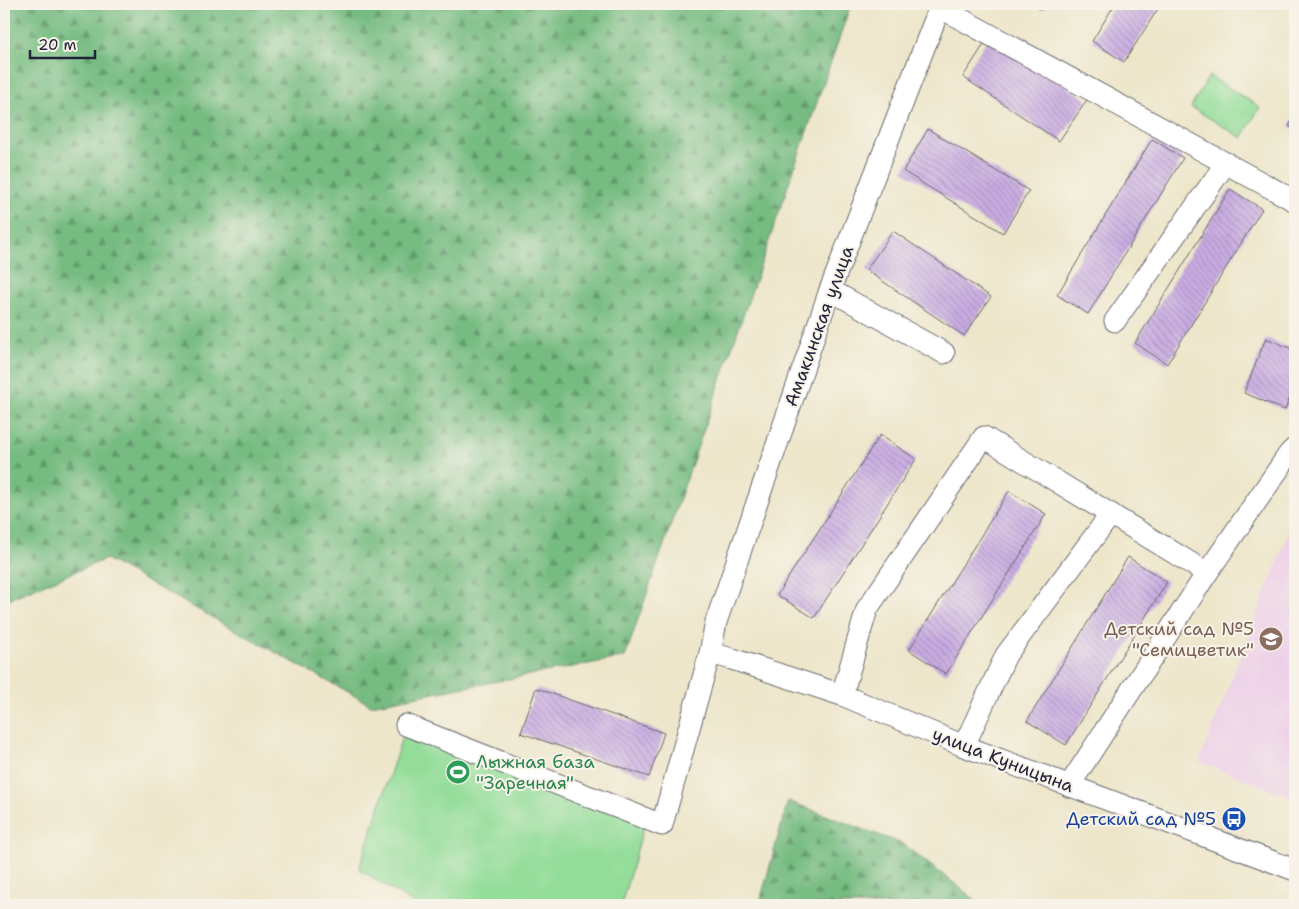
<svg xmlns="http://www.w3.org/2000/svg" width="1299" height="909" font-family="'Shantell Sans',sans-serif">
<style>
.built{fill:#edd0e8}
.grass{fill:#93dd99;stroke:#5a806a}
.forest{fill:url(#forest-firs);stroke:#4c6f5e}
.building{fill:url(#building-back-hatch)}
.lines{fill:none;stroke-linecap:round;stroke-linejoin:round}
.minor-casing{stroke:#69676d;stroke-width:23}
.minor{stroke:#fff;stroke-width:21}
.labels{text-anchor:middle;stroke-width:4;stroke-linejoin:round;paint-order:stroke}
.street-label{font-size:18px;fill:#22223b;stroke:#f7f3e8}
.education-label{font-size:18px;fill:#785e54;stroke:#f7f3e8;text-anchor:end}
.leisure-label{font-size:18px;fill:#27864d;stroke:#f7f3e8;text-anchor:start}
.transit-label{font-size:18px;fill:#164399;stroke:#f7f3e8;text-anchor:end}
</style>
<defs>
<pattern id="forest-firs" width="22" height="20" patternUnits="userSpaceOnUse" patternTransform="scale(1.25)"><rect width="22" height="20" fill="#76bc81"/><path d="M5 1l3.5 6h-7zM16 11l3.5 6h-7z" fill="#60986b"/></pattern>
<pattern id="building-back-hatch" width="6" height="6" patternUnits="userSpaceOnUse" patternTransform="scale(1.25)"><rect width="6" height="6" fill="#caade3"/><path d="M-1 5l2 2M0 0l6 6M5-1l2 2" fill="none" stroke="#a48cb9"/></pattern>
</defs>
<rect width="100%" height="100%" fill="#f7f3e8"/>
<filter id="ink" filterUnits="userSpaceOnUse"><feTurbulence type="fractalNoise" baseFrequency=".02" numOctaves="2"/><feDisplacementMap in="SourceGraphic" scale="10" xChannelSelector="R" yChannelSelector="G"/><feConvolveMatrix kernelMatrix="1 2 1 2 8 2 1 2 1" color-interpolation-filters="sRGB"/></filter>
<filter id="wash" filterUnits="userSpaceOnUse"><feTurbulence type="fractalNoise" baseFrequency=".0096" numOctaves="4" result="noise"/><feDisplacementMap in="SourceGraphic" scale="20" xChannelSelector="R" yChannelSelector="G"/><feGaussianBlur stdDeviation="1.12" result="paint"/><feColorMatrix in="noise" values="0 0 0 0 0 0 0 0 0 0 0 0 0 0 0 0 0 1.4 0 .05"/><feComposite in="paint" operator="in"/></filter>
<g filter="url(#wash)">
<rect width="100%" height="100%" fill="#ede6ca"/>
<path class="built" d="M1295,517V798L1199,762Z"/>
<g class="grass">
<path d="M1209,76L1260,107L1242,138L1191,107Z"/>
<path d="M406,725L646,819L621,905H416L359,869Z"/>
</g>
<g class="forest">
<path d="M4,4H851L625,657L371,705L106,559L4,601Z"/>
<path d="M788,801L903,844L982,905H759Z"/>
</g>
<g id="blocks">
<g class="building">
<path d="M1032,4H1045L1042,10Z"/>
<path d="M1115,4H1161L1124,62L1092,41Z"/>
<path d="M990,35L1087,100L1059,141L963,77Z"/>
<path d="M1295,116V130L1289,126Z"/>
<path d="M928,129L1029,191L1003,233L903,171Z"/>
<path d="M1152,139L1183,158L1088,314L1057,295Z"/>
<path d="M1230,189L1262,209L1167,364L1135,343Z"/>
<path d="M893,231L991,297L964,336L866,270Z"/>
<path d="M1266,338L1295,350V385L1285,410L1244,393Z"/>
<path d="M880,435L916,459L814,618L777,595Z"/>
<path d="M1009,491L1046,514L946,674L909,650Z"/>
<path d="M1128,557L1167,582L1066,745L1027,721Z"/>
<path d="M1295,604V617L1291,615Z"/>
<path d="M536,688L664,733L649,777L521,733Z"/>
</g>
</g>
</g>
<g filter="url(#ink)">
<use href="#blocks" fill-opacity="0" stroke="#69676d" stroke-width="1"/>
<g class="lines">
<defs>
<g id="minor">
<path d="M939,7L1295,201"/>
<path d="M830,290L944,353"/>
<path d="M1115,321L1226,163"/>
<path d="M710,653L732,659L842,695L964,746L1295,870"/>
<path d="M842,695L867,609L984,437L1207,573"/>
<path d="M406,725L662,825L710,653L716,622L830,290L941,4"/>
<path d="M964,746L1006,655L1111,514"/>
<path d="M1069,786L1207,573L1289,454L1295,448"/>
</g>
</defs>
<use href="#minor" class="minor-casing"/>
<use href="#minor" class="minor"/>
</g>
</g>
<defs>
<symbol id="school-disc" viewBox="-11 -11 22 22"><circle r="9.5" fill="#8d6e63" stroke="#f7f3e8"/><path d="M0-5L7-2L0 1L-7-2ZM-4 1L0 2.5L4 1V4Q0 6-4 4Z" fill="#fff"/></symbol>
<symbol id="stadium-disc" viewBox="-11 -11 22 22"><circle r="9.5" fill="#2e9e5b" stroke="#f7f3e8"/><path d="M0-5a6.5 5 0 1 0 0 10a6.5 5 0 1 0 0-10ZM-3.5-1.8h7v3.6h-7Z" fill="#fff"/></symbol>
<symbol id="bus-disc" viewBox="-11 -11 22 22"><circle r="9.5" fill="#1a4fb4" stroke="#f7f3e8"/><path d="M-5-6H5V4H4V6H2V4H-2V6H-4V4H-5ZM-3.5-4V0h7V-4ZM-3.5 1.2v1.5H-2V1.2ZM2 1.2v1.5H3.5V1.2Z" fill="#fff"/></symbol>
</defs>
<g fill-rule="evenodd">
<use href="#school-disc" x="1257" y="625" width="28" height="28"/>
<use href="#stadium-disc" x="444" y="758" width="28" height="28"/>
<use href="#bus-disc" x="1220" y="805" width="28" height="28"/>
</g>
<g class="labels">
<g class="street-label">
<text transform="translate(819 326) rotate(-70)" y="6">Амакинская улица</text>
<text transform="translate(1003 760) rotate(21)" y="6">улица Куницына</text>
</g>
<g class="education-label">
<text x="1254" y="635">Детский сад №5<tspan x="1254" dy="21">"Семицветик"</tspan></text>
</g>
<g class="leisure-label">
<text x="476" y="768">Лыжная база<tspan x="476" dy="21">"Заречная"</tspan></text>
</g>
<g class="transit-label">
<text x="1216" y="825">Детский сад №5</text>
</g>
</g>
<rect width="1299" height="909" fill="none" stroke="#f7f3e8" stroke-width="20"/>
<path d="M30 50v8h65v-8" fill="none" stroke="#22223b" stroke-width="2.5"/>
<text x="38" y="50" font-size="15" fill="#22223b" stroke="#f7f3e8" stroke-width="4" paint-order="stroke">20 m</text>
</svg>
